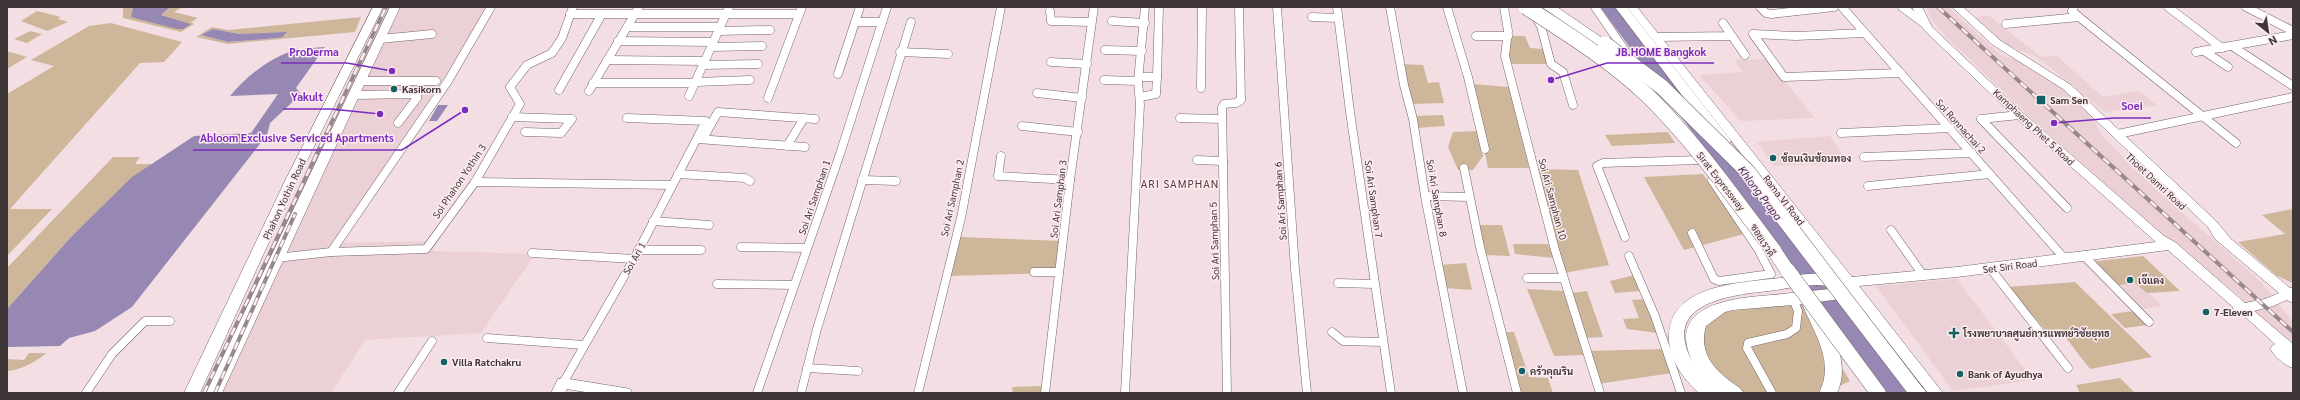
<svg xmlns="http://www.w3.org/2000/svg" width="2300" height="400" font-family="Georgia,Sarabun,serif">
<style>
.built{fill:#ebd0d5}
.green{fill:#ceb69a;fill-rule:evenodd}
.water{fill:#9687b3}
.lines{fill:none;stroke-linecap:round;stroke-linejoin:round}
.street-casing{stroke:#756467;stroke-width:9}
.secondary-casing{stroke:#756467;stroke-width:1}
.primary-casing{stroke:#756467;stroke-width:1}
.highway-casing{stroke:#756467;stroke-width:1}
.street{stroke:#fff;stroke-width:8}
.secondary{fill:#fff;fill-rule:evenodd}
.primary{fill:#fff;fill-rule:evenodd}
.highway{fill:#fff;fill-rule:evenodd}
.rail-casing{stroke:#97898b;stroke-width:4}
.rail{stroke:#feedf0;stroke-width:2.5;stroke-dasharray:8;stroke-linecap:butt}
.highway-bridge-casing{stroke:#756467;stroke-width:16;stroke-linecap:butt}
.highway-bridge{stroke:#fff;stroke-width:15}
.poi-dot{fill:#116167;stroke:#feedf0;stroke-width:1.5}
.labels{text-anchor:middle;stroke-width:3;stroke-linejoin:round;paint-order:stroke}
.poi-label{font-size:10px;font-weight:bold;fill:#3e3637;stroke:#feedf0;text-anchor:start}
.street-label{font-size:10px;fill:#3e3637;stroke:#feedf0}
.neighbourhood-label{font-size:11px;letter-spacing:1px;fill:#504044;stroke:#feedf0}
.water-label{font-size:11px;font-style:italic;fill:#412a62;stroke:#feedf0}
.leader{fill:none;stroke:#7b2cbf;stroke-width:1.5}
.callout-dot{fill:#7b2cbf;stroke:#feedf0;stroke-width:1.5}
.callout-label{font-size:11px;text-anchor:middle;font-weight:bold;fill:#7b2cbf;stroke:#feedf0;stroke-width:3;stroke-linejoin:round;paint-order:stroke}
</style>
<rect width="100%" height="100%" fill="#f3dfe3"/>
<g class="built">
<path d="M400,7H491L333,243L438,241L432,251L535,254L481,333L365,340L331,393H218Z"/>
<path d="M1926,7H1948L2000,54L2024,63L2070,94L2089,112L2103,137L2147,181L2261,282L2293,322V345L2230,288L2157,230L2035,122L1947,38L1932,21Z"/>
<path d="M1988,15L2041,57L2057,56L2103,97L2139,91L2157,105L2105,112L2047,65L2035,56L2004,44L1974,18Z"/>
<path d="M1768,59L1785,81L1815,118L1741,121L1699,75L1743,72L1734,60Z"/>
<path d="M1830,136L1848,163L1774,166L1757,142Z"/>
<path d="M2115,259L2162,306L2139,310L2090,262Z"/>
<path d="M1957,279L2033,380L1953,391L1876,286Z"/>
</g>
<g class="green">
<path d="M123,7H133L131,17L191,24L161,15L170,7H183L174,12L198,18L191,22L194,24L181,32L123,18Z"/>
<path d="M37,11L61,17L58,19L68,22L47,31L21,21Z"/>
<path d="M361,17L355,32L228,44L196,37L212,27L228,30ZM213,29L239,34L287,33L283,37L278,38L228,42L201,35Z"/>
<path d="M111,23L182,42L164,62L140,63L10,209H52L7,256V94L54,66L31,60L89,26Z"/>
<path d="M30,31L42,34L27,43L14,39Z"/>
<path d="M1509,36H1525L1530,48L1544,49L1549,64H1509Z"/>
<path d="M7,51L27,57L7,69Z"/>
<path d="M1402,64L1423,65L1428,83L1439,82L1444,103L1412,104Z"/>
<path d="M1472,84L1509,87L1529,168H1488Z"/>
<path d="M1443,115L1445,126L1417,128L1416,116Z"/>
<path d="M1478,131L1483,156L1473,170H1458L1448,147L1453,132Z"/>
<path d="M1668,132L1675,143L1612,146L1605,135Z"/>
<path d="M113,157H140L135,164H153L71,237L7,309V268Z"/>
<path d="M1536,169L1578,170L1609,265L1564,273Z"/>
<path d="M1703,174L1744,234L1684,250L1644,177Z"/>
<path d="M2293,209V283L2277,276L2238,242L2285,234L2262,215Z"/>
<path d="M1478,225H1502L1510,256L1485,255Z"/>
<path d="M960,237L1063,241L1061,256L1054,273L948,276Z"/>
<path d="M1513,244H1548L1554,258L1515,254Z"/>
<path d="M2143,256L2180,291L2147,293L2134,282L2116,286L2091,262Z"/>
<path d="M1466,263L1472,290L1445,288L1440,265Z"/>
<path d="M1635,275L1640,291L1615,293L1610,281Z"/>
<path d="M2075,282L2152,357L2090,369L2059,329L2046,331L2008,287Z"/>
<path d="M1527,289L1563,291L1585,355L1554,356Z"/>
<path d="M1587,291L1603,337L1586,338L1571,293Z"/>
<path d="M1647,299L1658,333L1627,329L1623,319L1639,318L1632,300Z"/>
<path d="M1801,303L1850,381L1825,393H1744L1730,386L1716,374L1699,341L1706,323L1724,312Z"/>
<path d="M2134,311L2148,325L2125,328L2111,314Z"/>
<path d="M1506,332H1514L1529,377L1548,378L1553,393H1520Z"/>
<path d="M1664,349L1672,373L1598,384L1586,351Z"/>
<path d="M29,353H46C38,361 18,371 7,371V359L24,360Z"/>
<path d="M2120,378L2135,393H2080L2076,385Z"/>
<path d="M1043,386L1042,393H1013L1012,387Z"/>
</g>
<g class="water">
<path d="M133,7H170L161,15L191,24L183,29H177L134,18L131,17Z"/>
<path d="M1600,7H1617L1908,393H1885Z"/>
<path d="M213,29L239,34L287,32L283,37L278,38L228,42L201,35Z"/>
<path d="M325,47L296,88L301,94L270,123L267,135L132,307L95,331L69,338L60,346L7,347V309L71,237L132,177L194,136L251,133L278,94L230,96C247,76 270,57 296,50C305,48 316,48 325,47Z"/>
<path d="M438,105H448L437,121H429Z"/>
</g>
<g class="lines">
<defs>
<g id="street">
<path d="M1277,7L1295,269L1307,393"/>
<path d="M1337,7L1350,112L1391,393"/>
<path d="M1390,7L1404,85L1413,119L1425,196L1463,393"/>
<path d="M1447,7L1468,77L1485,149"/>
<path d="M1504,7L1508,31L1505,56L1555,250L1600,393"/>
<path d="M1595,7L1630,58"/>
<path d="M1760,7L1766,13L1772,14L1834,7"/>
<path d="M1842,7L2065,259"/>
<path d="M1902,7L1925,24"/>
<path d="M2074,7L2072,11L2079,17L2236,143"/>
<path d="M2168,7L2222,48"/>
<path d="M2246,7L2293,31"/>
<path d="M1050,11L1051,21L1091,22"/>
<path d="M570,14H799"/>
<path d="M1535,16L1541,26L1551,64L1563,72L1573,105"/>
<path d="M1312,17L1338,18"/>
<path d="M1112,21L1145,23"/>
<path d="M855,22H882"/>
<path d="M2006,24L2079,17"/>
<path d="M627,27H720"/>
<path d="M718,31L770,30"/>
<path d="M1865,33L1796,36L1753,34L1784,77L1901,73"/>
<path d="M1476,36H1508"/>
<path d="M1732,36L1745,55"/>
<path d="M1656,37L1732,36L1723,23"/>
<path d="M380,39L432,34"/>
<path d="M618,41L713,42"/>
<path d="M2232,46L2293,86"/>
<path d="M711,47L762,46"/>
<path d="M1105,50L1142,51"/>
<path d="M2204,51L2228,67"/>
<path d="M900,52L948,54"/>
<path d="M2196,52L2293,35"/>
<path d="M607,60L705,61"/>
<path d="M1051,62L1087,64"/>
<path d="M703,65L758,64"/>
<path d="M838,74L860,7"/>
<path d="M1139,77H1157L1159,7"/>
<path d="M1104,80L1138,81"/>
<path d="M359,81H436"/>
<path d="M696,82L750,80"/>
<path d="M593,83H695"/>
<path d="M1201,88L1202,7"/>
<path d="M559,90L602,14"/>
<path d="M589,91L639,7"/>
<path d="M1037,93L1082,98"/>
<path d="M353,95L417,94V98L398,123"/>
<path d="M689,96L729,7"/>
<path d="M1140,97L1156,94L1157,77"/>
<path d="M768,98L802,7"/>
<path d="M2019,115L1981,119L2067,208"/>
<path d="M512,117L572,119L561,133L525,132"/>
<path d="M1180,118L1222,119"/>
<path d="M1022,126L1078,132"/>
<path d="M1841,133L1950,128"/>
<path d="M2118,134L2293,97"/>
<path d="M705,135L718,112L815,119"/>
<path d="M698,139L805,147"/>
<path d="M787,146L804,118"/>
<path d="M1001,156L998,176L1070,180"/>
<path d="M1864,157L1972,153"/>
<path d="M1197,160L1223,161"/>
<path d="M1464,168L1480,247L1517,393"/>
<path d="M678,174L745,178L750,181"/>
<path d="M862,180L896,181"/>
<path d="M475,182L672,185"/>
<path d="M1868,186L1990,174"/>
<path d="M1425,196L1469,197"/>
<path d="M653,221L709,225"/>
<path d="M1891,230L1923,275"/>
<path d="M1692,233L1714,279L1719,281L1771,274L1758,249L1712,180"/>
<path d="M1625,237L1597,166L1603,163L1699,160"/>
<path d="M741,247L807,248"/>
<path d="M638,250H701"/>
<path d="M331,252L448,81L491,7"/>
<path d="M532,253L634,259"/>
<path d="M1629,256L1655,316L1681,393"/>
<path d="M2084,256L2149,322"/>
<path d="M276,258L331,252L426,249L475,182L520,104L510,87L527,65L552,53L562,38L573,7"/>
<path d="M1990,268L2068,368"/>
<path d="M1034,272H1059"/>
<path d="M1527,278H1563"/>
<path d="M1338,283L1374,284"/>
<path d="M717,284L794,285"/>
<path d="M1332,332L1343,341L1383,342"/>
<path d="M487,338L584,345"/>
<path d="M807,368L858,371"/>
<path d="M563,383L634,259L706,121L627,118"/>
<path d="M86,393L112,354L145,321H170"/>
<path d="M398,393L432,341"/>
<path d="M757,393L840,154L887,7"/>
<path d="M801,393L817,329L911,22"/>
<path d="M918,393L961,218L1001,7"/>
<path d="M1045,393L1070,180L1094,7"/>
<path d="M1125,393L1140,105L1138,81L1145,7"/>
<path d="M1227,393L1222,107L1224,104L1236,103L1241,100L1239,7"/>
<path d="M1772,393L1747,348L1748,343L1787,334L1796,328L1798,311L1793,299"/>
</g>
<g id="secondary">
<path d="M1627,7H1637L1852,277L1957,267L2156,242L2015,117L1924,30L1912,7H1922L1932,27L2023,113L2164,236L2175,242L2245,303L2265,299L2279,293L2215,239L2208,227L2063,89L1993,45L1952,7H1963L2001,41L2071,85L2216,221L2231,239L2290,288L2293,287V303L2287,300L2273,306L2254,311L2293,344V368C2285,366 2274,356 2270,348L2275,344L2241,313L2234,312L2233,307L2168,250L1957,277L1859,286L1943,393H1928Z"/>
<path d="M563,378L625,388L630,389L632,393H591L567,389L565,393H551L558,379Z"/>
</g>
<g id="primary">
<path d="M373,7H383L296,183L200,393H184L284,183Z"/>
<path d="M390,7H400L222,393H206Z"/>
</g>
<g id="highway">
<path d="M1542,7H1557L1611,44L1610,47H1600Z"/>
<path d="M1615,7H1627L1729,138L1731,141L1729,144H1719Z"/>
<path d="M1774,246L1780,247L1796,271L1794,275L1790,276C1811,273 1834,272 1855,278L1857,282L1841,299L1817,302C1832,329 1851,363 1837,393H1819C1835,362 1815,335 1803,306L1804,304L1733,310L1725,312L1706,326C1699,350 1711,367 1730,381C1735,385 1740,387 1744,393H1699C1683,379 1668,358 1669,336C1670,281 1749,283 1788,277L1782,275L1766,251L1768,247ZM1817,285L1834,286L1831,289C1811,291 1792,293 1772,295C1733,298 1664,304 1693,363L1692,361C1661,303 1730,295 1769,291C1785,289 1801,285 1817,285Z"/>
</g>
</defs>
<use href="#street" class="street-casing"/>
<use href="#secondary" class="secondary-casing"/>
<use href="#primary" class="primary-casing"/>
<use href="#highway" class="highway-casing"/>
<use href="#street" class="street"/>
<use href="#secondary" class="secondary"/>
<use href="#primary" class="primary"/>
<use href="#highway" class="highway"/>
<defs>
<g id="rail">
<path d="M1938,7L2293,332"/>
<path d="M204,393L386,7"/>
<path d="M215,393L295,214"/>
</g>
</defs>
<use href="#rail" class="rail-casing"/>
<use href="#rail" class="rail"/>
<defs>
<g id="highway-bridge">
<path d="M1526,7C1568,34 1611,61 1648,96C1696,143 1734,198 1774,251"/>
<path d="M1605,44L1662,87L1748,172L1917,393"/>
<path d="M1788,271L1878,393"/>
</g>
</defs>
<use href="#highway-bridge" class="highway-bridge-casing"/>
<use href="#highway-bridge" class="highway-bridge"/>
</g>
<g class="poi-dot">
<circle cx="394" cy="89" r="4"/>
<rect x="2036" y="95" width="10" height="10" rx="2"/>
<circle cx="1773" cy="158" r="4"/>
<circle cx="2130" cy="280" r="4"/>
<circle cx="2206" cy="312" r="4"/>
<path d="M1952 327h4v4h4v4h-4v4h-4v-4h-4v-4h4z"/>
<circle cx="444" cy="362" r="4"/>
<circle cx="1522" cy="371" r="4"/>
<circle cx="1960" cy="374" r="4"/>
</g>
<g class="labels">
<g class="poi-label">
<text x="402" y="93">Kasikorn</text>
<text x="2050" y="104">Sam Sen</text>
<text x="1781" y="162">ช้อนเงินช้อนทอง</text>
<text x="2138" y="284">เจ๊แดง</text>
<text x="2214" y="316">7-Eleven</text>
<text x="1963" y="337">โรงพยาบาลศูนย์การแพทย์วิชัยยุทธ</text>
<text x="452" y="366">Villa Ratchakru</text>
<text x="1530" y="375">ครัวคุณริน</text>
<text x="1968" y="378">Bank of Ayudhya</text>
</g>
<g class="street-label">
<text transform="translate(1961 126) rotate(48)" y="4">Soi Ronnachai 2</text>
<text transform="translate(2034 127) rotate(43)" y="4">Kamphaeng Phet 5 Road</text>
<text transform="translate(459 181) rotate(-56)" y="4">Soi Phahon Yothin 3</text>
<text transform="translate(1721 181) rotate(52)" y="4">Sirat Expressway</text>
<text transform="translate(2156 181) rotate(43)" y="4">Thoet Damri Road</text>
<text transform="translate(814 197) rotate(-71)" y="4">Soi Ari Samphan 1</text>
<text transform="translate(952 198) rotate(-78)" y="4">Soi Ari Samphan 2</text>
<text transform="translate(1437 198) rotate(80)" y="4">Soi Ari Samphan 8</text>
<text transform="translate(284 199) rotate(-65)" y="4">Phahon Yothin Road</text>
<text transform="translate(1058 199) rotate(-83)" y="4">Soi Ari Samphan 3</text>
<text transform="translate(1374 199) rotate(82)" y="4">Soi Ari Samphan 7</text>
<text transform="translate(1553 199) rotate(75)" y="4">Soi Ari Samphan 10</text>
<text transform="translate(1784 200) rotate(52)" y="4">Rama VI Road</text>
<text transform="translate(1280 201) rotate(-94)" y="4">Soi Ari Samphan 6</text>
<text transform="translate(1763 240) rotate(58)" y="4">ซอยเรวดี</text>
<text transform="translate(1214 241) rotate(-92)" y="4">Soi Ari Samphan 5</text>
<text transform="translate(634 258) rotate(-61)" y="4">Soi Ari 1</text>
<text transform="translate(2010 266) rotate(-7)" y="4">Set Siri Road</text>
</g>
<g class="neighbourhood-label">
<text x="1180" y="188">ARI SAMPHAN</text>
</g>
<g class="water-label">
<text transform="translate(1760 193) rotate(53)" y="4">Khlong Prapa</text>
</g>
</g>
<path class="leader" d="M1551 80L1607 63H1714M392 71L347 63H281M380 114L331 109H283M2054 123L2114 118H2151M465 110L402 150H193"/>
<g class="callout-dot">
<circle cx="1551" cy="80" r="4"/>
<circle cx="392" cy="71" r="4"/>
<circle cx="380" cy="114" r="4"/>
<circle cx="2054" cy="123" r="4"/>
<circle cx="465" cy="110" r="4"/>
</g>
<g class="callout-label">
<text x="1661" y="56">JB.HOME Bangkok</text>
<text x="314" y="56">ProDerma</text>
<text x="307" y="101">Yakult</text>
<text x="2132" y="110">Soei</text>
<text x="297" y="142">Abloom Exclusive Serviced Apartments</text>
</g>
<rect width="2300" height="400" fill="none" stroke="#3e3637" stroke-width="16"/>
<g transform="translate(2268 32) rotate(150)" stroke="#feedf0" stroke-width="3" paint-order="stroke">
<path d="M0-3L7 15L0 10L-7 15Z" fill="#3e3637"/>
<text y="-6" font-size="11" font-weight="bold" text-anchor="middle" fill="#3e3637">N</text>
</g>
</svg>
